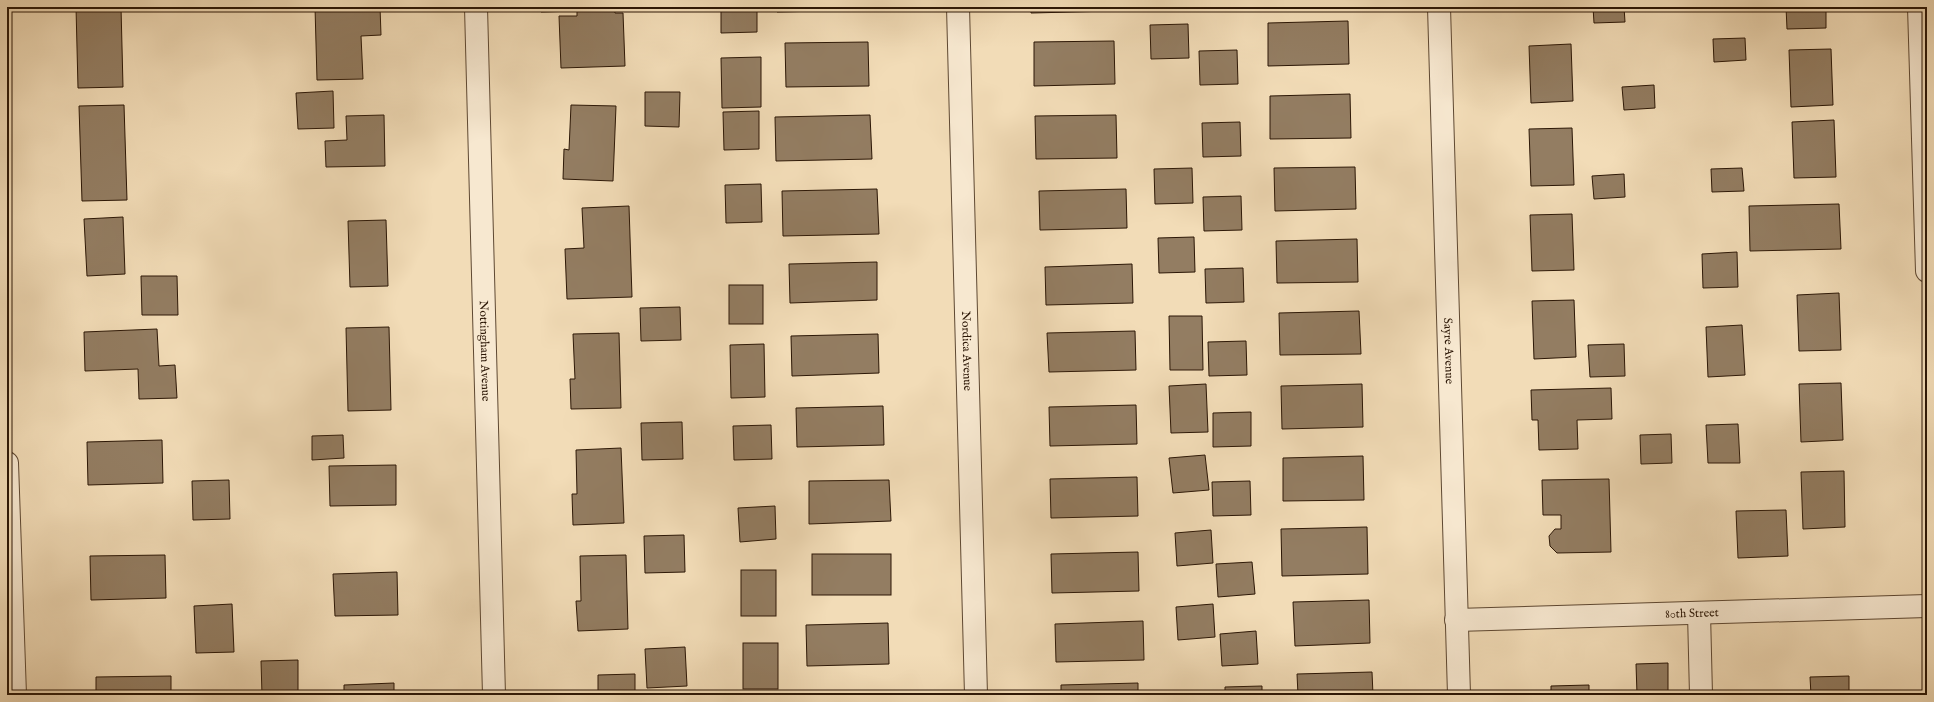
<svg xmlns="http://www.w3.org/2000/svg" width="1934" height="702" font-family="'IM FELL English',serif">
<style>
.building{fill:#937d62;stroke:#2c1706}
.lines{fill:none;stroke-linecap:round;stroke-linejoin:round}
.minor-casing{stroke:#5e4832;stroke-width:24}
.minor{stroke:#f7e8d0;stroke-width:22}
.labels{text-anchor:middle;stroke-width:3;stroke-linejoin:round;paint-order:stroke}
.street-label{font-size:12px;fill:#2c1706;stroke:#f7e8d0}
</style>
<rect width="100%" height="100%" fill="#f2dcb7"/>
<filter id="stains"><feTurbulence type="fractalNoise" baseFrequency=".005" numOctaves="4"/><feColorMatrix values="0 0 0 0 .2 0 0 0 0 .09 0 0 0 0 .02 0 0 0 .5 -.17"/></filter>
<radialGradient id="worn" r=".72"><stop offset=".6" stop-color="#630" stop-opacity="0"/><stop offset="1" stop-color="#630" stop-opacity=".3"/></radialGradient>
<g class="building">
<path d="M76,7H121L123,87L78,88Z"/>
<path d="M315,7H380L381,35L361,36L363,79L317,80Z"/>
<path d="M541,7H614L615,13H623L625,66L561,68L559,16H577V11L541,12Z"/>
<path d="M721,7H757V32L721,33Z"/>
<path d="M777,7H866V10L777,12Z"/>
<path d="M1031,7H1111L1112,11L1031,13Z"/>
<path d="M1593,7H1624L1625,22L1594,23Z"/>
<path d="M1786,7H1826V28L1787,29Z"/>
<path d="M1348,21L1349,64L1268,66V23Z"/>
<path d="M1188,24L1189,58L1151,59L1150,25Z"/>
<path d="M1745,38L1746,60L1714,62L1713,39Z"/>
<path d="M1114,41L1115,84L1034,86V42Z"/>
<path d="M868,42L869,86L786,87L785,43Z"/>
<path d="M1571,44L1573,101L1531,103L1529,46Z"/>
<path d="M1831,49L1833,105L1791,107L1789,50Z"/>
<path d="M1237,50L1238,84L1200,85L1199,51Z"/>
<path d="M761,57V107L722,108L721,58Z"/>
<path d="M1654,85L1655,108L1624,110L1622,87Z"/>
<path d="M333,91L334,128L298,129L296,93Z"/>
<path d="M645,92H680L679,127L645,126Z"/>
<path d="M1350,94L1351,138L1270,139V96Z"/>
<path d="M124,105L127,200L82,201L79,106Z"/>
<path d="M571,105L616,106L613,181L563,179L564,149L569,150Z"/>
<path d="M759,111V149L724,150L723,112Z"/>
<path d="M384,115L385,166L326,167L325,141L347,140L346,116Z"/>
<path d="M870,115L872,159L776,161L775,117Z"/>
<path d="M1116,115L1117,158L1036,159L1035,116Z"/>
<path d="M1834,120L1836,177L1794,178L1792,122Z"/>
<path d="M1240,122L1241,156L1203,157L1202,123Z"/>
<path d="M1572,128L1574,185L1531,186L1529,129Z"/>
<path d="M1355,167L1356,209L1275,211L1274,168Z"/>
<path d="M1192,168L1193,203L1155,204L1154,169Z"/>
<path d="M1742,168L1744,191L1712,192L1711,169Z"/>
<path d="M1624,174L1625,197L1594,199L1592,176Z"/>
<path d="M761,184L762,222L726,223L725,185Z"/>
<path d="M877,189L879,234L783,236L782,191Z"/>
<path d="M1126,189L1127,228L1040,230L1039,191Z"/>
<path d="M1241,196L1242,230L1204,231L1203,197Z"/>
<path d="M1839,204L1841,249L1750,251L1749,206Z"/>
<path d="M629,206L632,297L567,299L565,249L584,248L582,208Z"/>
<path d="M1572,214L1574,270L1532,271L1530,215Z"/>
<path d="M123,217L125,274L87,276L84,219Z"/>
<path d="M386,220L388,286L350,287L348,221Z"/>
<path d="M1194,237L1195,272L1159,273L1158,238Z"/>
<path d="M1357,239L1358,282L1277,283L1276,241Z"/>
<path d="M1737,252L1738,287L1703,288L1702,254Z"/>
<path d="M877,262V300L790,303L789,264Z"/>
<path d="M1132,264L1133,303L1046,305L1045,267Z"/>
<path d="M1243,268L1244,302L1206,303L1205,269Z"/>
<path d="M141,276H177L178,315H142Z"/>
<rect x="729" y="285" width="34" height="39"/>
<path d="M1839,293L1841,350L1799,351L1797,295Z"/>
<path d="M1574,300L1576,357L1534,359L1532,301Z"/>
<path d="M680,307L681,340L641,341L640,308Z"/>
<path d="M1359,311L1361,354L1280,355L1279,313Z"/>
<path d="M1169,316H1202L1203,370H1170Z"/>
<path d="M1742,325L1745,375L1708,377L1706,327Z"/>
<path d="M389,327L391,410L348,411L346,328Z"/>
<path d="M157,329L159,366L175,365L177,398L139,399L138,369L85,371L84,332Z"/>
<path d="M1135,331L1136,370L1049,372L1047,333Z"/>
<path d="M619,333L621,408L571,409L570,379H575L573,334Z"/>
<path d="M878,334L879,373L792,376L791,336Z"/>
<path d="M1246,341L1247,375L1209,376L1208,342Z"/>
<path d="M764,344L765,397L731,398L730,345Z"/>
<path d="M1624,344L1625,376L1590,377L1588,345Z"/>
<path d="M1841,383L1843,440L1801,442L1799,384Z"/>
<path d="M1206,384L1208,432L1171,433L1169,386Z"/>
<path d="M1362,384L1363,427L1282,429L1281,386Z"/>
<path d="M1611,388L1612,419L1577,420L1578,449L1539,450L1538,420H1532L1531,390Z"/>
<path d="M1136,405L1137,444L1050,446L1049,407Z"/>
<path d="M883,406L884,445L797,447L796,408Z"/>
<path d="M1251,412V446L1213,447V413Z"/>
<path d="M682,422L683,459L642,460L641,423Z"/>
<path d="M1738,424L1740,463H1708L1706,425Z"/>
<path d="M771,425L772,459L734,460L733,426Z"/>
<path d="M1671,434L1672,463L1641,464L1640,435Z"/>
<path d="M343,435L344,458L312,460V436Z"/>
<path d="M162,440L163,483L88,485L87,442Z"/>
<path d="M621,448L624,523L573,525L572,494H577L576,450Z"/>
<path d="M1205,455L1209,490L1173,493L1169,458Z"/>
<path d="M1363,456L1364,500L1283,501V458Z"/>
<path d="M396,465V505L330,506L329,466Z"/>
<path d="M1844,471L1845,527L1803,529L1801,472Z"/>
<path d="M1137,477L1138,516L1051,518L1050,479Z"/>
<path d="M1609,479L1611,552L1557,553L1550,546L1549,536L1555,529H1561V515H1543L1542,480Z"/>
<path d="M229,480L230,519L193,520L192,481Z"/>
<path d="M889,480L891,521L809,524V481Z"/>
<path d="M1250,481L1251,515L1213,516L1212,482Z"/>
<path d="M775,506L776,539L740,542L738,508Z"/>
<path d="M1786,510L1788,556L1738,558L1736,511Z"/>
<path d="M1367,527L1368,574L1282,576L1281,529Z"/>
<path d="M1211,530L1213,563L1177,566L1175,533Z"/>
<path d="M684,535L685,572L645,573L644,536Z"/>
<path d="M1138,552L1139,591L1052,593L1051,554Z"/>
<rect x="812" y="554" width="79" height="41"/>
<path d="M165,555L166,598L91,600L90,556Z"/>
<path d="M626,555L628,629L578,631L576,601H581L580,556Z"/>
<path d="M1252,562L1255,594L1218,597L1216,564Z"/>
<rect x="741" y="570" width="35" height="46"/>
<path d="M397,572L398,615L335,616L333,574Z"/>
<path d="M1369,600L1370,643L1295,646L1293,602Z"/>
<path d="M232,604L234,652L196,653L194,606Z"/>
<path d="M1213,604L1215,637L1178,640L1176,607Z"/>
<path d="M1143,621L1144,660L1056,662L1055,624Z"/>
<path d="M888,623L889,664L807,666L806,625Z"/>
<path d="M1256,631L1258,664L1222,666L1220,634Z"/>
<rect x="743" y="643" width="35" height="46"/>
<path d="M685,647L687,686L647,688L645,649Z"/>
<path d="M298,660V695H262L261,661Z"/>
<path d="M1668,663V693L1637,694L1636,664Z"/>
<path d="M1372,672L1373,695H1298L1297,674Z"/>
<path d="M635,674V695H580L598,693V675Z"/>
<path d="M171,676V695H96V677Z"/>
<path d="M1849,676V695H1811L1810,677Z"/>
<path d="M394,683V695H344V685Z"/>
<path d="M1138,683V695H1061V685Z"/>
<path d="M1589,685V695H1551V686Z"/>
<path d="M1262,686V695H1225V687Z"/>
<path d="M856,693V695H816V694Z"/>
</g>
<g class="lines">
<defs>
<g id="minor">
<path id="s1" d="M476,7L494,695"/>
<path id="s2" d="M958,7L976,695"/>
<path id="s3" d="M1439,7L1459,695"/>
<path d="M1919,7L1927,271"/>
<path d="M7,463L15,695"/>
<path d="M1699,613L1701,695"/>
<path id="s4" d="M1456,620L1927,606"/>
</g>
</defs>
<use href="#minor" class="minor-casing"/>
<use href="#minor" class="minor"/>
</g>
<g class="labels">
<g class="street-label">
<text dy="4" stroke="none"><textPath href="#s1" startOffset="344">Nottingham Avenue</textPath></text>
<text dy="4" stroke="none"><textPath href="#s2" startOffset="344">Nordica Avenue</textPath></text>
<text dy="4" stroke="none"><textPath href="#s3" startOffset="344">Sayre Avenue</textPath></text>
<text dy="4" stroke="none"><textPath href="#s4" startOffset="236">80th Street</textPath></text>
</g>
</g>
<rect width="1934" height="702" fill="none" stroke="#f2dcb7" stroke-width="24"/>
<rect x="8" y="8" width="1918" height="686" fill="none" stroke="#2c1706" stroke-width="2"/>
<rect x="12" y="12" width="1910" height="678" fill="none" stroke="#2c1706"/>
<rect width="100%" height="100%" filter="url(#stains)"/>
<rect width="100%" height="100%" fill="url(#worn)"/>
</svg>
